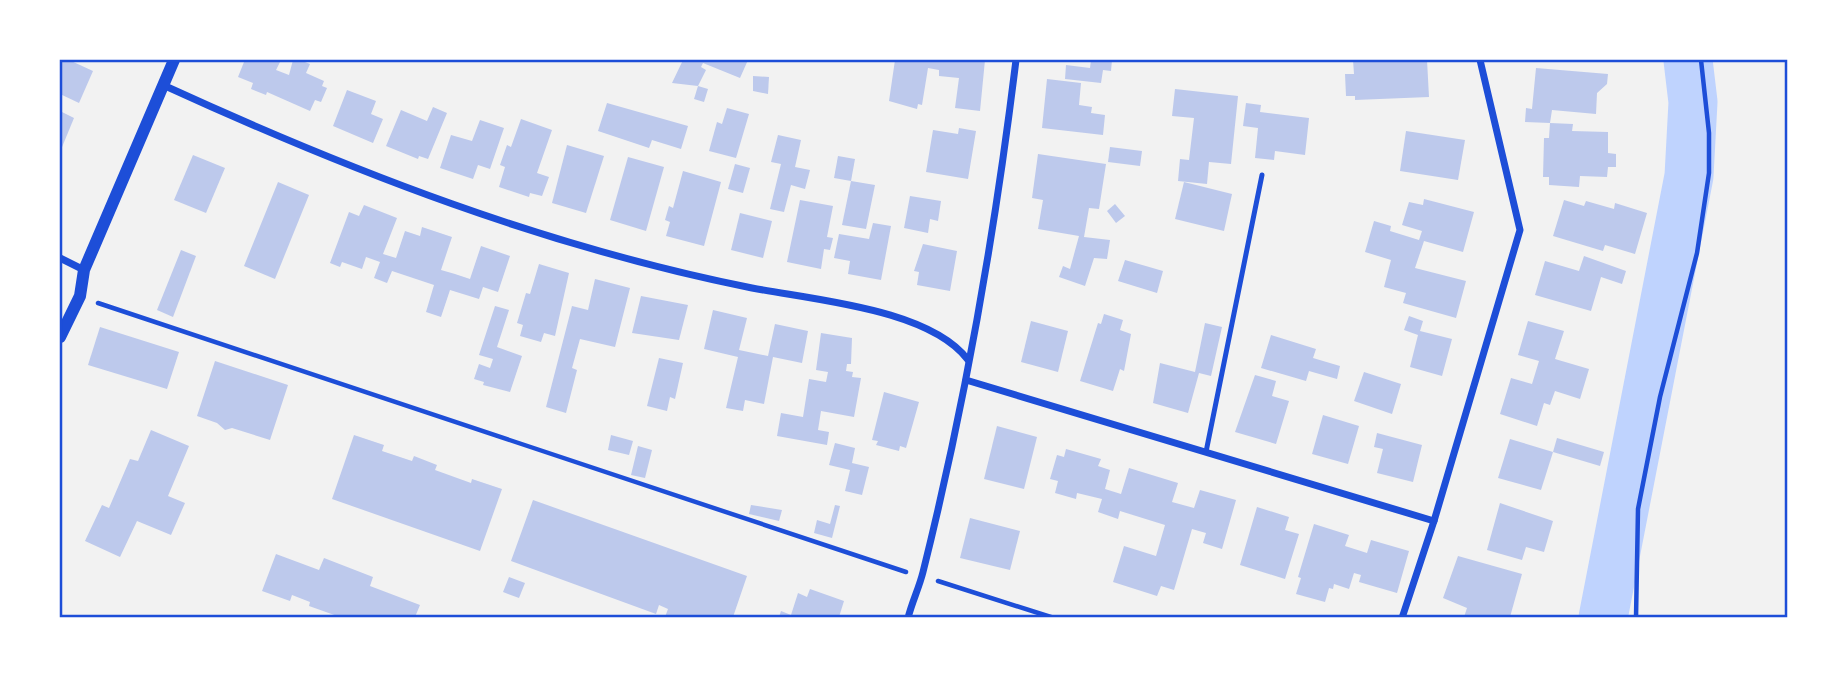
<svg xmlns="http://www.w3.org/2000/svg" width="1847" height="677" font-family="'Golos Text',sans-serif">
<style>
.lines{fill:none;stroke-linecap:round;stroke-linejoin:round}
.river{stroke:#bfd3fe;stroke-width:49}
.building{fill:#bdc9ec}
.path{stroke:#1d4ed8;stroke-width:4.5}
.service{stroke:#1d4ed8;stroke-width:5}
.minor{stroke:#1d4ed8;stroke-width:7}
.tertiary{stroke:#1d4ed8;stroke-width:12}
.neatline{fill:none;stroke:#1d4ed8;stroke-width:2.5}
</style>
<rect width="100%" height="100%" fill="#f2f2f2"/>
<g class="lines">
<path class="river" d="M1603,618L1689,176L1693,102L1688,60"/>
</g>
<g class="building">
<path d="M60,60H69L93,71L79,103L60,94Z"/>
<path d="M239,60H281L276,70L289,75L293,60H300L310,64L306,73L324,81L322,86L327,88L321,102L315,100L310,111L267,92L266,95L251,89L253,83L238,77L244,62Z"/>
<path d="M683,60L704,61L748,60L740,78L703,63L701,67L706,70L698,86L672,83Z"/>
<path d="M895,60H985L980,111L955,108L959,78L939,76V70L928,68L922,105L918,104L917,109L889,101Z"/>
<path d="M1091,60H1112L1111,71L1103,70L1101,83L1065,79L1066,65L1090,68Z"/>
<path d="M1353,60H1427L1429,97L1355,100V96H1346L1345,74H1354Z"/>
<path d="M1536,68L1608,74L1607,84L1597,93L1596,114L1552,110L1550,123L1525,122L1526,108L1532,109Z"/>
<path d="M753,76L769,77L768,94L753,91Z"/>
<path d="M1047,79L1081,83L1079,105L1092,107L1091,113L1105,115L1103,135L1042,128Z"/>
<path d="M698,86L708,89L704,102L694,99Z"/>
<path d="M1175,89L1238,96L1231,164L1209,162L1207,184L1178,181L1180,159L1189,160L1194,118L1172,116Z"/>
<path d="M347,90L376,101L371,114L383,119L373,143L333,126Z"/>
<path d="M607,103L688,126L681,149L652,140L649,148L598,131Z"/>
<path d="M1246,103L1261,105L1260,112L1309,118L1305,155L1275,151L1274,160L1255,158L1258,128L1243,126Z"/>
<path d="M433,107L447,113L428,159L419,156L418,159L386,146L401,110L427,121Z"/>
<path d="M727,108L749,114L736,158L709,151L717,122L722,124Z"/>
<path d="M60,111L74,118L60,152Z"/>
<path d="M521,119L552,130L537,173L549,177L542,196L530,193L529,197L499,187L505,167L500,165L507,145L511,147Z"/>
<path d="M480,120L504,128L490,169L478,165L473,179L440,168L451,135L472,141Z"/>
<path d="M1550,123L1573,124L1572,131L1608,132V153L1616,154V167H1608L1607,177L1580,176L1579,187L1549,185V177H1543L1544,138H1549Z"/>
<path d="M959,128L976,131L968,179L926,172L933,130L958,134Z"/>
<path d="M1406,131L1465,140L1458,180L1400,171Z"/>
<path d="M778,135L801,140L795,167L810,170L805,189L791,185L784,212L770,209L781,164L771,162Z"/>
<path d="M567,145L604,156L586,213L552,203Z"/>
<path d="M1110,147L1142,151L1140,166L1108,162Z"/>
<path d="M1038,154L1106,164L1099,209L1089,208L1084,237L1110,240L1107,259L1094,258L1085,286L1059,277L1063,266L1070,269L1079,236L1038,229L1043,200L1032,198Z"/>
<path d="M193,155L225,168L206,213L174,200Z"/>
<path d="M838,156L855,159L851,181L834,178Z"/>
<path d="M628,157L664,167L646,231L610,220Z"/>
<path d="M735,164L750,168L743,193L728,189Z"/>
<path d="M683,171L721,182L704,246L666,236L670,222L665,220L669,206L673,208Z"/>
<path d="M851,181L875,185L866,229L842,225Z"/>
<path d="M278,182L309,195L275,279L244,266Z"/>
<path d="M1184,182L1232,194L1224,231L1175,219Z"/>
<path d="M910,196L941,201L938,221L930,219L928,233L904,228Z"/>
<path d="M1424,199L1474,212L1463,252L1424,241L1415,268L1466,281L1456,318L1403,303L1406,293L1384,287L1391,260L1365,252L1374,221L1391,226L1390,231L1419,240L1422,231L1402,225L1409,202L1423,205Z"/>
<path d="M800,200L833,206L827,237L833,238L830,250L824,249L821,269L787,262Z"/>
<path d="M1564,200L1584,206L1586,201L1614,209L1615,203L1647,213L1635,254L1605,245L1603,251L1553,236Z"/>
<path d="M1115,204L1125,216L1116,223L1107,211Z"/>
<path d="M364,205L397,218L383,254L396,258L405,231L420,236L422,227L452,237L441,270L455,274L470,279L481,246L510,256L498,292L483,287L479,299L450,290L441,317L426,312L434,285L392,271L387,283L374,278L380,262L366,257L362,269L342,262L340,267L330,263L349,212L359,216Z"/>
<path d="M740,213L772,221L763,258L731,250Z"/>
<path d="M873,223L891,226L881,280L848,274L850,261L834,258L839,234L869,239Z"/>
<path d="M923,244L957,251L950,291L917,285L919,272L914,271Z"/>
<path d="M181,250L196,256L173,317L157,310Z"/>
<path d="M1584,256L1626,271L1622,284L1601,277L1591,311L1535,295L1545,261L1579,271Z"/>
<path d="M1125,260L1163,271L1157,293L1118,281Z"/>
<path d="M539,264L569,273L555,336L544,333L541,342L520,336L523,325L517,323L526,293L530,294Z"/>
<path d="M595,279L630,288L615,347L580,339L572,368L577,370L566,413L546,407L572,306L588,310Z"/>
<path d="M641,296L688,305L679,340L632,333Z"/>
<path d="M495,306L509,310L497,347L522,356L510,392L483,385L484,382L474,379L479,364L490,368L493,359L479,355Z"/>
<path d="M713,310L747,318L739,350L768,356L775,324L808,331L802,363L773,357L764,404L745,400L743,411L726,408L738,357L704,349Z"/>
<path d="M1104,314L1123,320L1120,330L1131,334L1124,371L1120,369L1113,391L1080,381L1098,323L1101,324Z"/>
<path d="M1409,316L1423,321L1420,331L1452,339L1442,376L1410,367L1418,335L1404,330Z"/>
<path d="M1031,321L1068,331L1058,372L1021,362Z"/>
<path d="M1528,321L1564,331L1555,359L1589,369L1580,399L1555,391L1550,405L1544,403L1537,426L1500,414L1511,378L1532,384L1539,361L1518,355Z"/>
<path d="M1205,323L1222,327L1211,376L1199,373L1188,413L1153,403L1160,363L1195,372Z"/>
<path d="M100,327L179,352L167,389L88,365Z"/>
<path d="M821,333L852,338L851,364H847L846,371L853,372L852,377L861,378L854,417L821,411L818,430L829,432L827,445L777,436L781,413L803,417L809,379L826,382L828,372L816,370Z"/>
<path d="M1271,335L1316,349L1313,358L1340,366L1337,379L1309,371L1306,381L1261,368Z"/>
<path d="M659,358L683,363L675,399L670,397L667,411L647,406Z"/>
<path d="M215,361L288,385L270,440L232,428L225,430L217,423L197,416Z"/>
<path d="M1364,372L1401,384L1392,414L1354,401Z"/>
<path d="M1255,375L1276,381L1272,396L1289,401L1276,444L1235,432Z"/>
<path d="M884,392L919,402L906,448L900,446L899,451L876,445L878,441L872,440Z"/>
<path d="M1323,415L1359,426L1348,464L1312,454Z"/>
<path d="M997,426L1037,437L1024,489L984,479Z"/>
<path d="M151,430L189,446L168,496L185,503L171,535L137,521L120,557L85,541L102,505L109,508L130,459L138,461Z"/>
<path d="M1377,433L1422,445L1413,482L1377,473L1383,449L1374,447Z"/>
<path d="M354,435L384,445L382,451L412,461L414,456L437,465L435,470L471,483L472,479L502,489L480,551L332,499Z"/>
<path d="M611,435L633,441L629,455L608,450Z"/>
<path d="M1557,438L1604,452L1600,466L1553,452Z"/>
<path d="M1510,439L1553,452L1541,490L1498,478Z"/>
<path d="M835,443L855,448L852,463L869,467L862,495L845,491L850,470L829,465Z"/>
<path d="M638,446L652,450L645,478L631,475Z"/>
<path d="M1066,449L1101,459L1098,466L1110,470L1105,489L1121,494L1129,468L1178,483L1172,502L1194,508L1200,490L1236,500L1222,549L1203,543L1206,533L1192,529L1174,590L1161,586L1157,596L1113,582L1124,546L1156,556L1165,525L1120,511L1118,519L1098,512L1102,499L1077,493L1076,499L1055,493L1058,481L1050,479L1057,455L1064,457Z"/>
<path d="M533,500L747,576L733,617H665L668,609L659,605L656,614L511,561Z"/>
<path d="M1500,503L1553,521L1544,552L1526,547L1522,560L1487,550Z"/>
<path d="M751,505L782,510L779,521L749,514Z"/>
<path d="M835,505L840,506L832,538L814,533L817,520L830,524Z"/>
<path d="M1257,507L1289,517L1285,530L1299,534L1285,579L1240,565Z"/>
<path d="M970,518L1020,531L1010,570L960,558Z"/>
<path d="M1314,524L1349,535L1345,546L1367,553L1371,540L1409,551L1397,593L1359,582L1361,575L1354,573L1349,589L1334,584L1333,589L1329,588L1325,602L1296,594L1301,578L1298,577Z"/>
<path d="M276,554L319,570L324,558L373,577L370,586L420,605L415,617H340L309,606L310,602L292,595L290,601L262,591Z"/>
<path d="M1458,556L1522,574L1510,617H1464L1467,608L1443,598Z"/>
<path d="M509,577L525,583L519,598L503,592Z"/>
<path d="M810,589L844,601L839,617H779L781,611L791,615L798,593L807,597Z"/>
</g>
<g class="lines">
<g class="path">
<path d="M98,303L906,572"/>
<path d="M938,581L1054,618"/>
<path d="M1636,618L1638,509L1660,397L1697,253L1709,173V133L1701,60"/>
</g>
<path class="service" d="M1206,452L1262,175"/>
<g class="minor">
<path d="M163,85C353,172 547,247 752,288C814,300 930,309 968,360"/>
<path d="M60,258L84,270"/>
<path d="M966,380L1434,521L1520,230L1480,60"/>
<path d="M908,618C912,602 919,588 923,572C965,404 995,232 1016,60"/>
<path d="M1402,618L1434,521"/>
</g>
<path class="tertiary" d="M60,337L80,296L84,270L174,60"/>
</g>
<rect width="1847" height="677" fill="none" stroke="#ffffff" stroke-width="122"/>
<rect x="61" y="61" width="1725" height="555" class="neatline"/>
</svg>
